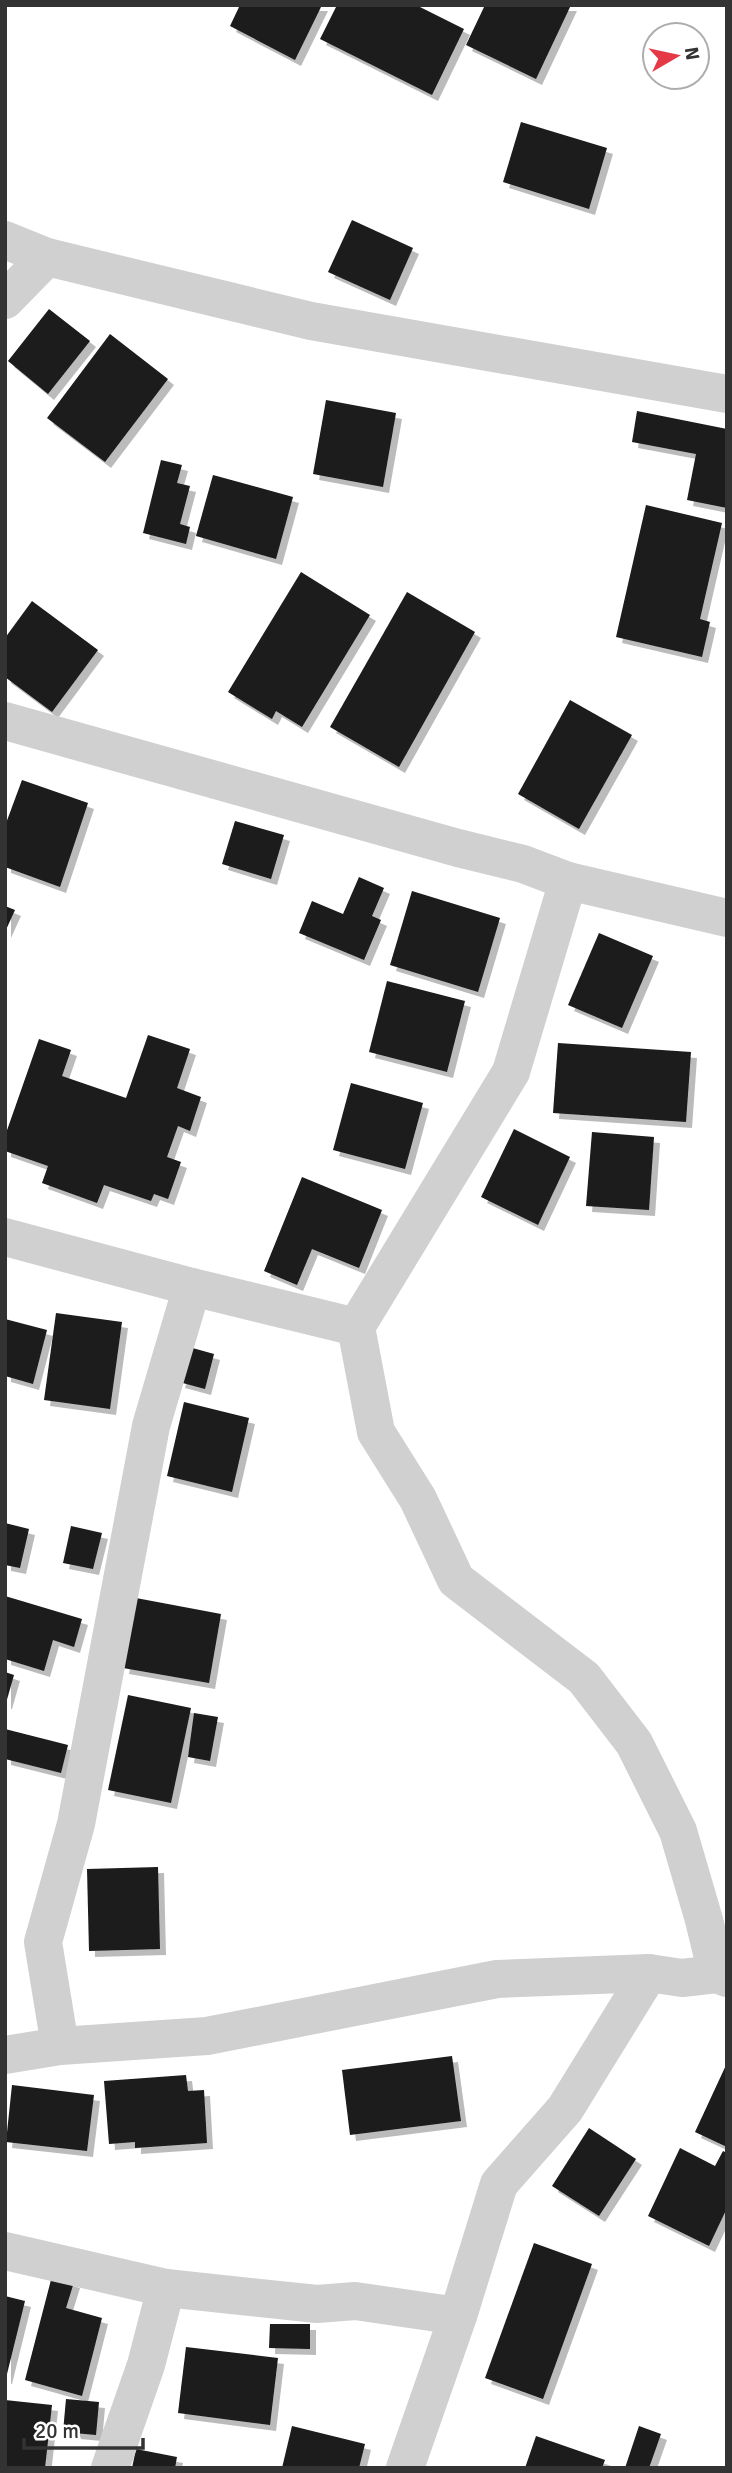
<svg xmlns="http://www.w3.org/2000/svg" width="732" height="2473" font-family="Signika,sans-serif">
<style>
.building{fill:#1a1a1a;filter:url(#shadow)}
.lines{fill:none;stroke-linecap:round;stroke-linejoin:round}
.street{stroke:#d0d0d0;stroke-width:38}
</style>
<defs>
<filter id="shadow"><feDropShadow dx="6" dy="6" stdDeviation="0" flood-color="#0004"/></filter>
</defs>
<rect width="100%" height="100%" fill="#fff"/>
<g class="building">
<path d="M240,5H322L295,60L230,26Z"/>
<path d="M337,5H416L464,29L432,95L320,39Z"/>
<path d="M485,5H571L536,79L466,45Z"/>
<path d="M521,122L607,148L589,209L503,182Z"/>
<path d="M352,220L413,248L390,300L328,272Z"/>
<path d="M49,309L90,341L48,394L8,361Z"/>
<path d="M110,334L168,379L105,462L47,418Z"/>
<path d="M326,400L396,413L383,487L313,474Z"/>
<path d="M637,411L727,429V508L687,500L696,454L632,442Z"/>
<path d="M161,460L182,465L177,483L190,486L180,524L190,527L186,544L143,533Z"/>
<path d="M213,475L293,497L276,559L196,536Z"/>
<path d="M646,505L722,523L700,619L710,622L702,657L616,637Z"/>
<path d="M301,572L370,615L302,727L276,711L272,719L228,692Z"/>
<path d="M407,592L475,632L399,767L330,727Z"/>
<path d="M32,601L98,650L52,712L5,677V638Z"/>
<path d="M570,700L632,735L579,829L518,794Z"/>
<path d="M22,780L88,803L60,887L5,867V826Z"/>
<path d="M235,821L284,835L271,879L222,864Z"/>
<path d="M359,877L384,888L372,916L381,920L364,960L299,933L312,901L343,914Z"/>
<path d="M412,891L500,918L478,992L390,965Z"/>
<path d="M5,906L15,910L5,932Z"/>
<path d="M599,933L653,956L622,1028L568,1005Z"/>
<path d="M387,981L465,1001L447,1072L369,1052Z"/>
<path d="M148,1035L190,1049L177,1088L201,1097L190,1131L178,1126L167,1157L181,1162L168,1199L154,1194L151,1201L104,1185L97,1203L42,1183L48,1166L5,1151V1136L39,1039L71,1050L62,1076L126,1098Z"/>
<path d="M558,1043L691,1052L686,1122L553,1113Z"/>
<path d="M351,1083L423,1103L405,1169L333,1150Z"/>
<path d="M514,1129L570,1157L538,1225L481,1197Z"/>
<path d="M592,1132L654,1137L649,1210L586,1206Z"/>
<path d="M302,1177L382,1210L359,1268L312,1249L297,1285L264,1271Z"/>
<path d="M56,1313L122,1322L110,1409L44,1400Z"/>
<path d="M5,1319L47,1330L33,1384L5,1376Z"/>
<path d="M189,1347L214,1354L205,1389L179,1382Z"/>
<path d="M184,1402L249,1418L232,1492L167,1476Z"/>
<path d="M5,1523L29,1529L20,1568L5,1565Z"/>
<path d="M71,1526L102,1533L93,1569L63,1563Z"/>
<path d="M5,1596L82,1619L74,1647L53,1640L44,1671L5,1659Z"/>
<path d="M136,1598L221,1614L209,1683L123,1668Z"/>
<path d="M5,1672L14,1675L6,1703H5Z"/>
<path d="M128,1695L191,1708L171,1803L108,1790Z"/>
<path d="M194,1713L218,1717L210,1761L188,1757Z"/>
<path d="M5,1729L68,1745L61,1773L5,1759Z"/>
<path d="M158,1867L160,1949L89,1951L87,1869Z"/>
<path d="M452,2056L461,2121L350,2135L342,2070Z"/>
<path d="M727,2063V2147L695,2132Z"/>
<path d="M186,2075L188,2091L204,2090L207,2143L135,2148V2142L109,2144L104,2081Z"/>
<path d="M12,2085L94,2095L87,2151L6,2142Z"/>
<path d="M589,2128L636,2159L599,2216L552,2186Z"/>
<path d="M680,2148L715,2166L723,2151L727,2153V2208L709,2246L648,2216Z"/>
<path d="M534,2243L592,2264L543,2399L485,2378Z"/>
<path d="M52,2276L74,2282L66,2308L102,2318L82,2396L25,2380Z"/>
<path d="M5,2296L25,2301L6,2378H5Z"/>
<path d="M270,2324H310V2349L269,2348Z"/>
<path d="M186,2347L278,2358L270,2425L178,2413Z"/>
<path d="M66,2399L99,2402L96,2435L63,2432Z"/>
<path d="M5,2400L52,2405L45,2468H5Z"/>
<path d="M292,2426L365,2444L359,2468H282Z"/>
<path d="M639,2426L661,2434L649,2468H625Z"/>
<path d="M536,2436L605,2460L602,2468H525Z"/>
<path d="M136,2449L177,2457L175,2468H132Z"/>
</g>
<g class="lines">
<g class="street">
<path d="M5,240L47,257L311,321L727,394"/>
<path d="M5,300L47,257"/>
<path d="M5,721L458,848L523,864L568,881L727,918"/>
<path d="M5,1237L192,1287L356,1327L511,1072L568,881"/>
<path d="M356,1327L376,1432L418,1499L456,1580L584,1678L634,1743L678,1831L704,1920L717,1974"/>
<path d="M60,2046L43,1942L76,1824L151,1426L192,1287"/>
<path d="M5,2055L60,2046L207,2036L497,1979L649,1973L682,1978L717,1974L727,1978"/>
<path d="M5,2251L166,2288L317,2304L355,2301L458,2316"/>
<path d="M110,2468L146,2365L166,2288"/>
<path d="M405,2468L458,2316L499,2184L565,2109L649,1973"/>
</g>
</g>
<rect width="732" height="2473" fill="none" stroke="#333333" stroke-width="14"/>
<g transform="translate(676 56) rotate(81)"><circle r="33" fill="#ffffff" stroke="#adadad" stroke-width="2"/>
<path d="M0-5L12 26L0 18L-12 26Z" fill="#e63946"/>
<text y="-10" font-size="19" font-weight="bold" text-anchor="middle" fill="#333333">N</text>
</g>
<path d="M24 2438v10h119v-10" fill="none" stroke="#333333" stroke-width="3.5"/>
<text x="35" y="2438" font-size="21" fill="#333333" stroke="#ffffff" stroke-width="5" paint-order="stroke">20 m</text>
</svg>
